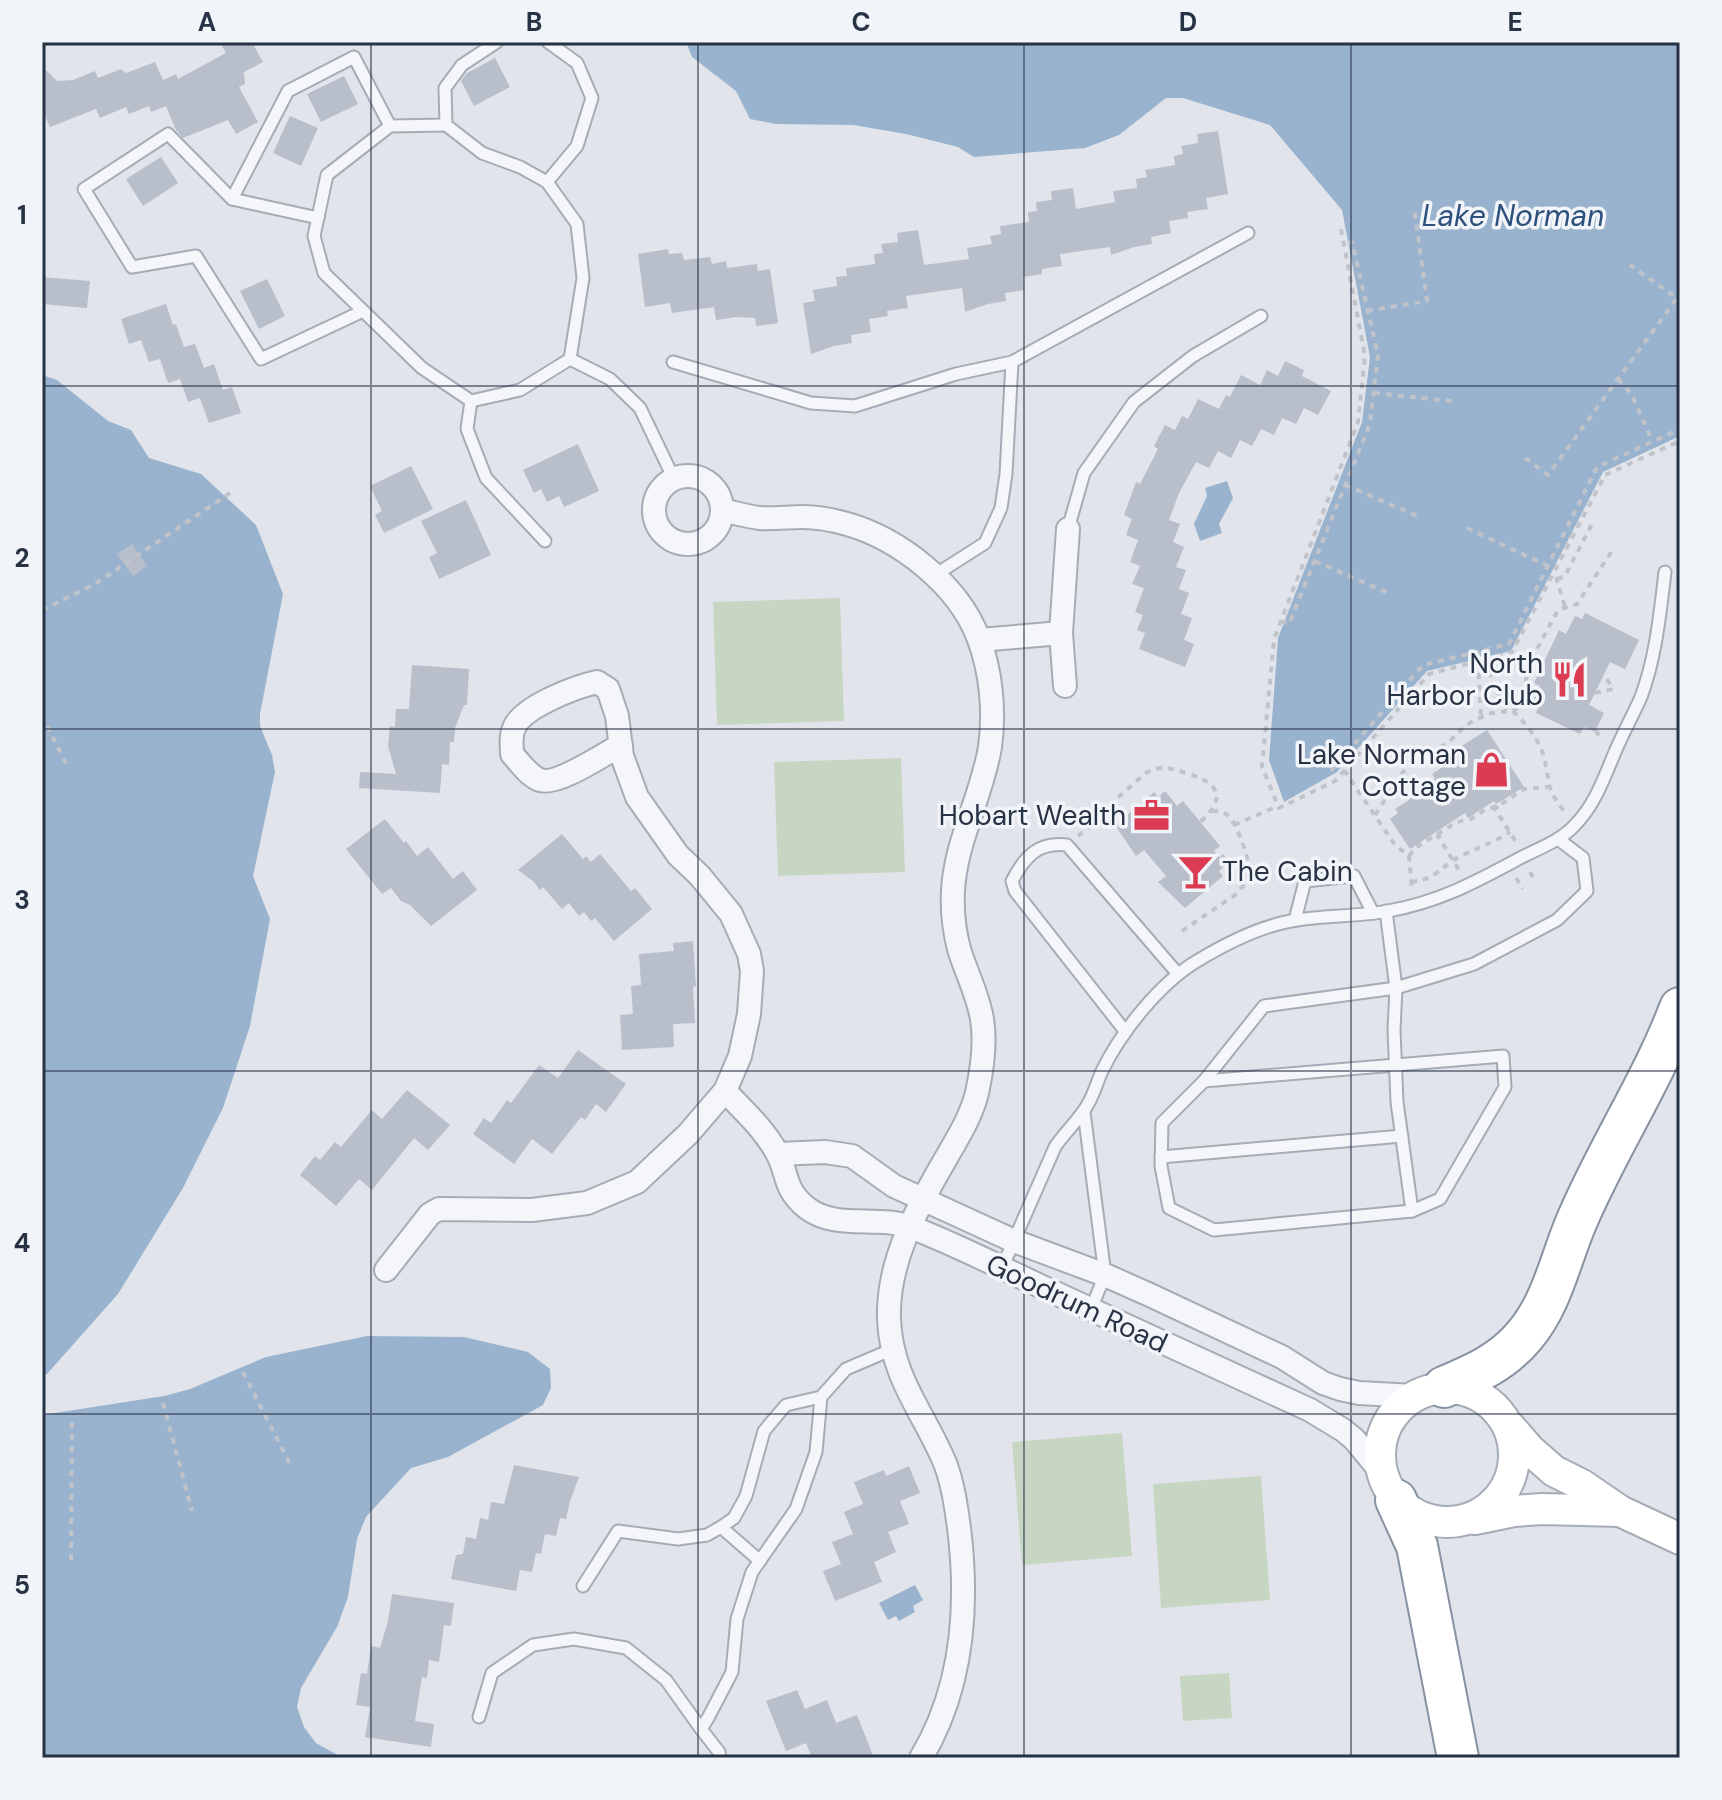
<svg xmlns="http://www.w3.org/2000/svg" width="1722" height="1800" font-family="'DM Sans',sans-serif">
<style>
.green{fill:#c7d6c2}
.water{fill:#99b3ce}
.building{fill:#b8beca}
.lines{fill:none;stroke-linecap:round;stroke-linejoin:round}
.service-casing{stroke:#a6acb6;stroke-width:15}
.minor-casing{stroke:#a6acb6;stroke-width:26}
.secondary-casing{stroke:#a6acb6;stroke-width:34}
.motorway-casing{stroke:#8792a3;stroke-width:44}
.path{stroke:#c0c3ca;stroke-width:4;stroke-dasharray:6 6;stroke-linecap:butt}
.service{stroke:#f5f6f9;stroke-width:11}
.minor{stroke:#f5f6f9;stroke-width:22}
.secondary{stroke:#fff;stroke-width:30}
.motorway{stroke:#fff;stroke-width:40}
.grid{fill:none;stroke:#283245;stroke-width:2;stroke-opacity:0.55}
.labels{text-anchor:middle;stroke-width:7;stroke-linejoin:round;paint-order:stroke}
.poi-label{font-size:28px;fill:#283245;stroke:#f1f4f8;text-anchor:end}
.street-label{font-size:28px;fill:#283245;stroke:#f1f4f8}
.water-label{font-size:30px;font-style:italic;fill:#2e507d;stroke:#f1f4f8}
.neatline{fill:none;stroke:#283245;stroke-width:3}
.grid-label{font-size:26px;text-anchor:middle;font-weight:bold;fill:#283245}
</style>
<rect width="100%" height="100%" fill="#e1e5eb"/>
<g class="green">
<path d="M840,598L844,721L717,725L713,602Z"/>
<path d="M901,758L905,872L778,876L774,762Z"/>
<path d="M1122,1433L1132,1556L1022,1565L1012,1442Z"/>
<path d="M1261,1476L1270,1600L1161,1608L1153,1484Z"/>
<path d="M1229,1673L1232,1718L1183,1721L1180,1676Z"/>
</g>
<g class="water">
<path d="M686,42H1680V436L1603,472L1511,651L1427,671L1337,772L1284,802L1269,760L1278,638L1362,422L1370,357L1342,210L1270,125L1183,98H1166L1119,135L1085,148L974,157L958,147L906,134L853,125L776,124L750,119L736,91L692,57Z"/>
<path d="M42,375L57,380L108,421L131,430L149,458L201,474L256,525L283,594L260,714V726L272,755L275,772L253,876L270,919L250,1026L223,1108L183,1188L118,1294L47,1374L42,1376Z"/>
<path d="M1227,481L1233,498L1219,524L1222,533L1200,541L1194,524L1207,496L1205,488Z"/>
<path d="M367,1336L464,1337L528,1352L550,1369L551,1388L543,1405L448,1457L411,1468L366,1517L357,1539L348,1597L337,1627L301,1688L297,1707L304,1727L316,1743L343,1758H42V1415L164,1396L190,1389L266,1357Z"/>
<path d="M915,1585L923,1600L913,1606L915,1612L899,1621L896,1616L888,1620L879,1603Z"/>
</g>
<g class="building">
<path d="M220,42H252L263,62L244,72L245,84L239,87L258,122L236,134L228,120L183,138L176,130L166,106L151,112L149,106L129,114L126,107L100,118L96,109L50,127L42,109V66L57,81L73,80L95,71L98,78L121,69L126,73L155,62L163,80L176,74L178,79L226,53Z"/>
<path d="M495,58L510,87L474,106L461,81L467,73Z"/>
<path d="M344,76L358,104L321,122L307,94Z"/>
<path d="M290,116L318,128L301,166L273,153Z"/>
<path d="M1218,131L1228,194L1206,198L1208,209L1187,212L1188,218L1169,221L1171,233L1151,237L1152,244L1134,247L1111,255L1110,247L1060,254L1062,266L1042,269V274L1023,277L1025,290L1005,293L1006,301L988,304L965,312L962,288L906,296L908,308L887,311L888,316L869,319L871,332L851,335L852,343L834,346L811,354L803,303L815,301L813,290L837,286L836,277L847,276L846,268L875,264L874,254L883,253L881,244L898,242L897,233L918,230L924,265L969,259L967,248L992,244L990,236L1001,234L1000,226L1029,222L1028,212L1037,211L1036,202L1052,200L1051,191L1073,188L1076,209L1115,202L1113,191L1137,188L1136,179L1147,177L1145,170L1175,165L1174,156L1183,154L1181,146L1198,143L1197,134Z"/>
<path d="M161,157L178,183L143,206L126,179Z"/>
<path d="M668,249L669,254L682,253L684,260L710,257L712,264L726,261L727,268L757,264L758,271L770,269L778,323L756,326L755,318L736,317L716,320L714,307L672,313L670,303L645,307L638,254Z"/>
<path d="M42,277L90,281L87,308L42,304Z"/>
<path d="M267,279L285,316L259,329L240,291Z"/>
<path d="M166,304L173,325L176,324L184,347L195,344L204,368L214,364L223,390L232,387L241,413L209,423L200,398L188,402L180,379L168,383L160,359L149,362L141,340L129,344L121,319Z"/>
<path d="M1285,361L1304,370L1302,376L1331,391L1318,415L1304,408L1296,424L1282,418L1274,435L1261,429L1252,446L1240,440L1231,458L1218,451L1209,468L1196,462L1179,493L1169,520L1180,524L1173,542L1184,547L1176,567L1186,570L1179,589L1189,593L1181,614L1192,618L1184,640L1194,644L1185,667L1139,649L1145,633L1137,630L1143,615L1135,612L1144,588L1132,584L1140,566L1130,562L1138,540L1126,535L1132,519L1124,515L1136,482L1140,484L1158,449L1154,446L1165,425L1175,430L1182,416L1188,419L1198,399L1219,409L1226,395L1230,397L1241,375L1260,385L1267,370L1278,376Z"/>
<path d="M578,444L599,491L564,507L559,496L547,502L541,489L534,493L523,470Z"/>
<path d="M411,466L433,509L384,533L375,515L382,511L370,486Z"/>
<path d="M466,500L491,555L439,579L429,557L437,553L421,521Z"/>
<path d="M132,544L147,566L133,576L117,554Z"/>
<path d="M1585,613L1639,640L1625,669L1610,662L1589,705L1604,713L1595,732L1584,727L1580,734L1536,713L1538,708L1531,704L1540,686L1534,683L1559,630L1566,634L1575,616L1582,619Z"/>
<path d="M412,665L469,669L467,705H464L455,728L454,742H450L449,765L442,764L440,793L359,788L360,772L396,774L388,746L390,726L395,727L396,709H409Z"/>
<path d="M1487,730L1524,787L1496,804L1494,801L1468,818L1465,813L1410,849L1390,819L1398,813L1395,809L1409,800L1407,797L1435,778L1432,774L1456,758L1452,752Z"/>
<path d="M1165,791L1177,806L1183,801L1220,846L1214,851L1226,865L1219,871L1223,876L1185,908L1158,882L1166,876L1144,850L1136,856L1115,825L1154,792L1158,797Z"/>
<path d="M385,819L404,843L406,841L417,856L428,847L453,879L463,871L477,890L431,926L410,905L401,901L391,888L382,894L346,849Z"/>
<path d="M562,834L583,859L586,856L591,862L600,854L631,891L635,888L652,909L614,941L595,918L591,921L584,912L579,916L569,903L562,909L543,887L540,890L533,881L518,870Z"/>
<path d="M693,941L696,986L693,987L695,1023L673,1024L674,1047L622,1050L620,1015L633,1014L631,986L641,985L639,954L674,951L673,943Z"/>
<path d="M578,1050L626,1084L606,1112L596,1104L585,1120L581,1117L552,1154L532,1139L514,1164L473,1134L484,1118L491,1123L507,1100L511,1103L539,1065L558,1078Z"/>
<path d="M407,1090L450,1125L428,1150L414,1138L372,1190L359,1179L336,1206L300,1175L315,1156L320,1160L335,1142L341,1147L372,1110L382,1119Z"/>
<path d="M514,1465L579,1477L570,1501L566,1519L560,1518L556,1536L545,1534L541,1554L536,1553L532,1572L520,1570L516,1591L451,1579L456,1555L463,1554L466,1537L476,1539L480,1518L488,1520L491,1502L504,1504Z"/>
<path d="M909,1466L920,1493L900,1501L909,1524L888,1532L896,1552L874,1562L882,1582L835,1601L823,1571L841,1564L832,1542L853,1534L844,1512L863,1504L854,1482L884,1470L886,1476Z"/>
<path d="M392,1594L454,1603L451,1626L444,1625L439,1662L429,1660L427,1678L422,1677L415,1721L434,1724L431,1747L365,1737L370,1707L356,1705L361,1673L367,1674L371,1646L380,1648L388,1621Z"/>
<path d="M797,1690L805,1709L827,1700L836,1723L857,1715L874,1758H812L806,1743L786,1751L766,1701Z"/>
</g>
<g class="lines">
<defs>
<g id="service">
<path d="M497,42L462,65L445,88L446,125L482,153L520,167L547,182"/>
<path d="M548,42L577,63L592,98L577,146L547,182L577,224L583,278L570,359L610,379L640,408L674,479"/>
<path d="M446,125L390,126L327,175L314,236L324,273L422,368L471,401"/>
<path d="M232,199L168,134L84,189L132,267L196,256L261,359L363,311"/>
<path d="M318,218L232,199L288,91L354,57L390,126"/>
<path d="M673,362L811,403L855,406L956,374L1012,362"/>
<path d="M1068,529L1084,473L1134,402L1193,356L1261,316"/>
<path d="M545,541L486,478L467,429L471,401L520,390L570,359"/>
<path d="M935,575L985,543L1001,508L1006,474L1012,362L1248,233"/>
<path d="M1386,911L1396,988L1474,964L1557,920L1587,891L1583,858L1558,839"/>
<path d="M1295,920L1305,881L1354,876L1373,913"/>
<path d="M1396,988L1394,1030L1397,1102L1412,1211L1214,1230L1169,1208L1161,1166L1162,1123L1204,1081L1264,1006Z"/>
<path d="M1125,1031L1015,891L1012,881C1025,856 1038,842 1067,845L1178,974"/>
<path d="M1204,1081L1503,1056L1505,1087L1440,1199L1412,1211"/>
<path d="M1084,1112L1105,1275L1091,1309"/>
<path d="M1161,1157L1402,1136"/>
<path d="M1002,1268L1055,1147C1065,1132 1079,1120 1088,1104C1094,1094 1097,1082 1102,1071C1121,1032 1159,984 1197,961C1225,944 1258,927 1291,921C1323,915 1356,917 1388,911C1440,902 1477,881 1522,857C1540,848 1561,840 1574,826C1595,805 1604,778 1615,752C1623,733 1633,715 1641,697C1656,657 1660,613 1665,572"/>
<path d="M721,1527L760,1561"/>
<path d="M583,1586L618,1531L678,1539L707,1535L721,1527L734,1518L746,1496L764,1431L786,1405L821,1397"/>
<path d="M479,1717L492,1673L533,1645L574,1639L626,1648L666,1680L701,1729"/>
<path d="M720,1758L719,1752L701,1729L708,1718L732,1672L737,1619L752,1572L796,1509L816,1452L821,1397L846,1369L893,1349"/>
</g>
<g id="minor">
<circle cx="688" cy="510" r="34"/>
<path d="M722,510C734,513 747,516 759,518C773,519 789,517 803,517C818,517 833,520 847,524C900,539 958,585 978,637C991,670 995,711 990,747C982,796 956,840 953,890C952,909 954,930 959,949C966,972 978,995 982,1019C986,1043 982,1070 977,1093C971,1117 957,1139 945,1160C917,1208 887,1262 889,1319C891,1377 924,1413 945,1463C953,1484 956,1506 959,1528C969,1608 963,1688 921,1758"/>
<path d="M1061,633L1068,529"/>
<path d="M980,640L1061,633L1065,686"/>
<path d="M725,1091C743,1110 763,1128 776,1151C789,1173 782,1188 807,1208C837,1231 879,1214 913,1228C960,1246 1005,1270 1051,1291C1137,1331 1224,1370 1310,1410L1343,1430L1354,1439L1382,1473"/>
<path d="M778,1154L825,1152L852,1156L894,1186L1014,1241L1105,1275L1150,1295L1282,1357L1323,1383L1340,1389L1359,1393L1415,1396"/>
<path d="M386,1270L430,1214L439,1209L532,1210L587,1203L637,1182L688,1134L725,1091L740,1056L749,1014L752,971L749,954L731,914L700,876L678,855L637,797L622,756L617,716L608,689L597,682C575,687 522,707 514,728C510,737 512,745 512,754C520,763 529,776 540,780C557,786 604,754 621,745"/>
</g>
<g id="secondary">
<circle cx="1447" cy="1455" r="67"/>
<path d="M1510,1427L1530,1450L1554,1471L1582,1485L1620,1511L1680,1539"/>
<path d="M1475,1519L1514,1511L1542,1509L1620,1511"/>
</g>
<g id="motorway">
<path d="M1444,1387C1475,1374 1503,1362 1525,1335C1553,1302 1561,1256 1578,1218C1609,1146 1653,1080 1680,1008"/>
<path d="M1396,1500L1417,1546L1458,1758"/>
</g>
</defs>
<use href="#service" class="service-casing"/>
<use href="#minor" class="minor-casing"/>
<use href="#secondary" class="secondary-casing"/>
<use href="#motorway" class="motorway-casing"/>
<g class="path">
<path d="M1341,229L1365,356L1358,422L1274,639L1262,767L1279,808L1335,781L1429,674L1512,652L1605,475L1680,441"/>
<path d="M1367,311L1427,301L1414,207"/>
<path d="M1618,379L1632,395L1652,441"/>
<path d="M1374,393L1452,401"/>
<path d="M1525,458L1548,475L1677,298L1630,265"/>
<path d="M1345,485L1422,518"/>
<path d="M1467,528L1548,566"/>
<path d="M1315,561L1388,593"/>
<path d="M1556,577L1565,607"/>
<path d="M1557,579L1565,576L1593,522"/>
<path d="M42,610L95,584L233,491"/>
<path d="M1281,621L1289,624L1370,424L1378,355L1352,242L1344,243"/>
<path d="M1485,660L1492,680L1507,711"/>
<path d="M1478,661L1481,717"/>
<path d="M1595,693L1613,689L1604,674"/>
<path d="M1513,711C1524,722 1538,738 1543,754C1551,782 1544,788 1566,813"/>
<path d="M42,715L68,768"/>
<path d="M1596,730L1601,740"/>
<path d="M1344,770L1395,845L1409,856L1412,889"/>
<path d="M1331,771L1423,665L1509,644L1597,467L1680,429"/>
<path d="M1498,806L1495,809L1516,842"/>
<path d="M1212,811C1217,811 1221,811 1226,814C1237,822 1246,852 1249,865L1229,863L1217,851"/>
<path d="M1375,815L1403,772L1410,766L1449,742L1465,726L1473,721L1491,713L1513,711L1525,703L1528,696L1526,680L1529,664L1558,610L1577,604L1612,551"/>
<path d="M1091,821L1146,773C1161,764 1174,769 1189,774C1221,784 1226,799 1200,822"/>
<path d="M1234,825L1278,806"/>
<path d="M1440,834L1438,836L1459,870"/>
<path d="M1078,836L1093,824"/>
<path d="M1409,856L1415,848L1457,822L1471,819L1483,811L1500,805L1524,789L1548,787"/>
<path d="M1530,872L1536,882"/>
<path d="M1516,878L1523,889"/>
<path d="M1411,882C1438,879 1440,866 1463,855C1479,847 1495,842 1510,832"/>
<path d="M1182,931L1235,895L1245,884L1249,865"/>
<path d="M243,1372L292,1468"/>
<path d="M163,1403L192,1511"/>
<path d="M71,1560L72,1416"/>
</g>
<use href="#service" class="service"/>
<use href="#minor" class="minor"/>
<use href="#secondary" class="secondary"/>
<use href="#motorway" class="motorway"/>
</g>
<path class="grid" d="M371,42V1758M698,42V1758M1024,42V1758M1351,42V1758M42,386H1680M42,729H1680M42,1071H1680M42,1414H1680"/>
<defs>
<symbol id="restaurant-bare" viewBox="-9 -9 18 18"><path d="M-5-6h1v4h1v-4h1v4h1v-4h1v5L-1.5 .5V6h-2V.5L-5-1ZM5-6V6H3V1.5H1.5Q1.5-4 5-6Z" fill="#db3c52" stroke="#f1f4f8" stroke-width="2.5" paint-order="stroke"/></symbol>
<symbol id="shop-bare" viewBox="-9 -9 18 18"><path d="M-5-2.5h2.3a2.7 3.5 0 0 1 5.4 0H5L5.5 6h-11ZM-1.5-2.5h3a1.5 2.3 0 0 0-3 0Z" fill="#db3c52" stroke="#f1f4f8" stroke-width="2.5" paint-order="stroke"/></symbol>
<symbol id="office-bare" viewBox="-9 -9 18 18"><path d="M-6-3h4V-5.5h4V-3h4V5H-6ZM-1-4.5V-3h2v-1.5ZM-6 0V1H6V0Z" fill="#db3c52" stroke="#f1f4f8" stroke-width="2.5" paint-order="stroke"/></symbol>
<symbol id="bar-bare" viewBox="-9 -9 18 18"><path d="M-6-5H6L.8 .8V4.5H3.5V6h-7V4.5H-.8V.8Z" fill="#db3c52" stroke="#f1f4f8" stroke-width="2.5" paint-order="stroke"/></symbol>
</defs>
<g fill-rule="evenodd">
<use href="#restaurant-bare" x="1544" y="654" width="51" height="51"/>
<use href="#shop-bare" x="1466" y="744" width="51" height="51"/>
<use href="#office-bare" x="1126" y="790" width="51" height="51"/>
<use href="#bar-bare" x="1170" y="846" width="51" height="51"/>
</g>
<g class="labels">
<g class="poi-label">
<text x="1543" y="673">North<tspan x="1543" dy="32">Harbor Club</tspan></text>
<text x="1466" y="764">Lake Norman<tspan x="1466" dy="32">Cottage</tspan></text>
<text x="1126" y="825">Hobart Wealth</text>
<text x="1222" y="881" text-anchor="start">The Cabin</text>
</g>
<g class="street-label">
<text transform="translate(1077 1303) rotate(25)" y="10">Goodrum Road</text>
</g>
<g class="water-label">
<text x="1513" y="226">Lake Norman</text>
</g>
</g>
<rect width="1722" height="1800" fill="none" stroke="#f1f4f8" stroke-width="88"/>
<rect x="44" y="44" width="1634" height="1712" class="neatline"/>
<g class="grid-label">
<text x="207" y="31">A</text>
<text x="534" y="31">B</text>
<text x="861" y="31">C</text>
<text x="1188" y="31">D</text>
<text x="1515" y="31">E</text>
<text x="22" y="224">1</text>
<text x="22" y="567">2</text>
<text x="22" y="909">3</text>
<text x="22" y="1252">4</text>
<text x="22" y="1594">5</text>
</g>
</svg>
